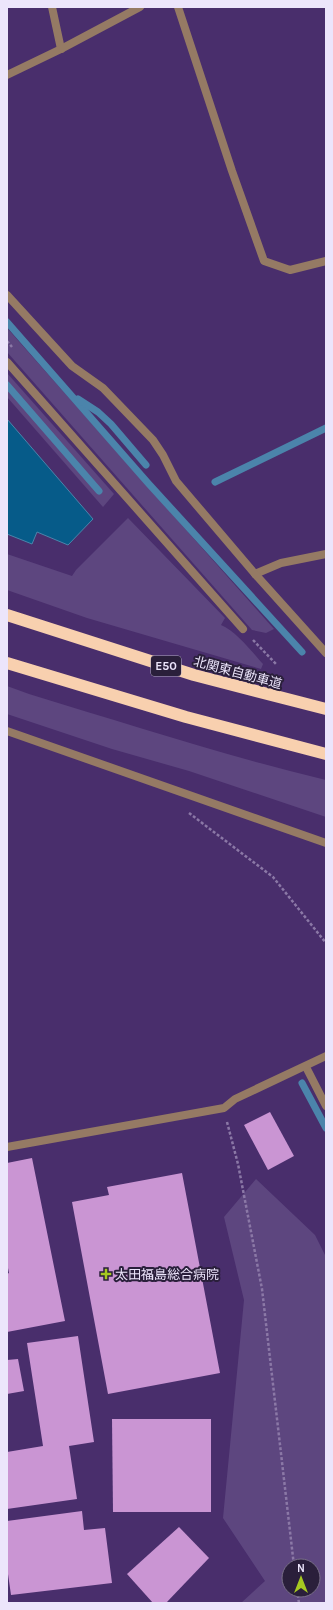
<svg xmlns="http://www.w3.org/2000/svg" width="333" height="1610" font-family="Karla,'Noto Sans JP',sans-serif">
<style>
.green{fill:#5d467f;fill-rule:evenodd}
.water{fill:#065b89;stroke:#4b84ab}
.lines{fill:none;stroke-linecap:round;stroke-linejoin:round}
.stream{stroke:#4b84ab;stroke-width:7}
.building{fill:#ca95d3}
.path{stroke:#8b78a6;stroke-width:2.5;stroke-dasharray:3 2;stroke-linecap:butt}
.service{stroke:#957a64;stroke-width:8}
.minor{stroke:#957a64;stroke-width:8}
.tertiary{stroke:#957a64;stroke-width:8}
.motorway{stroke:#f8d0af;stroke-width:12}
.poi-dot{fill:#a6c821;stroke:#2a1f3b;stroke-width:1.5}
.labels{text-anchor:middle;stroke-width:4;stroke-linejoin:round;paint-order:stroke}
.shield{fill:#2a1f3b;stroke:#b2aac1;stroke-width:1}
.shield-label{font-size:12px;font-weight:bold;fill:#ece5fb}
.street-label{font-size:13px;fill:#ece5fb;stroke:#2a1f3b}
.poi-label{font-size:13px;fill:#ece5fb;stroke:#2a1f3b;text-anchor:start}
</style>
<rect width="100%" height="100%" fill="#492e6c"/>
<g class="green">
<path d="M7,328L274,629L266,633L252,630L7,352Z"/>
<path d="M7,373L114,494L103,507L7,397Z"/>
<path d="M128,518L225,618L221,625C236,631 252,652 263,664L261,669L87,618L7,590V554L72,576L76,570Z"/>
<path d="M7,686L29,694C128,724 226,756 326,780V817L189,771L112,749L7,714Z"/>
<path d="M256,1179L315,1235L326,1257V1601L324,1603H241L265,1581L223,1518L244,1300L224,1217ZM289,1566H313V1590H289Z"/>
</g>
<path class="water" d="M7,419L93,519L68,545L37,532L32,544L7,534Z"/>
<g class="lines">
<g class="stream">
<path d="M7,322L148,483L302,652"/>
<path d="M7,385L99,491"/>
<path d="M78,399L98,412L111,424L146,465"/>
<path d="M215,482L326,428"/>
<path d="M302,1083L326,1128"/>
</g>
</g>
<g class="building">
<path d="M270,1112L294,1156L268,1170L244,1125Z"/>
<path d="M32,1158L65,1321L7,1332V1274L9,1273L7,1263V1163Z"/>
<path d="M182,1173L220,1373L108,1394L72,1202L109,1195L107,1187Z"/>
<path d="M78,1336L94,1442L69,1446L77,1499L7,1509V1452L43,1446L27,1343Z"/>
<path d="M18,1359L24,1391L7,1394V1360Z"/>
<path d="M112,1419H211V1512H113Z"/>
<path d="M82,1511L84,1530L105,1528L112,1583L11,1595L7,1567V1521Z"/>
<path d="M179,1527L209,1558L166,1603H153L127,1574Z"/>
</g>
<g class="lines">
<g class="path">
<path d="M7,341L12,347"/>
<path d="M253,640L276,664"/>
<path d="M189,813L273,877L326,943"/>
<path d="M227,1122L238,1164L262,1289L294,1566"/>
<path d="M297,1590L299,1603"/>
</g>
<g class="service">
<path d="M52,7L61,49"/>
<path d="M178,7L232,171L264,261L290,270L326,261"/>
<path d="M7,362L243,629"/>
<path d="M255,574L281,563L326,554"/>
<path d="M306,1067L326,1106"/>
</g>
<path class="minor" d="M7,1147L224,1108L235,1099L326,1056"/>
<g class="tertiary">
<path d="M7,75L61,49L140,7"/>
<path d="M7,295L72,366L103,388L153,440L163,455L176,481L255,574L326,653"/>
<path d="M7,731L326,843"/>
</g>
<g class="motorway">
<path d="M7,615L194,675L326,709"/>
<path d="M7,663L186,717L326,754"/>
</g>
</g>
<path class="poi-dot" d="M104 1268h4v4h4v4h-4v4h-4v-4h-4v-4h4z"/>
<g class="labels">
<rect class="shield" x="151" y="656" width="30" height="20" rx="3"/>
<g class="shield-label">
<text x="166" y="670">E50</text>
</g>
<g class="street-label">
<text transform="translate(238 672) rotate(15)" y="5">北関東自動車道</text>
</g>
<g class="poi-label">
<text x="115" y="1279">太田福島総合病院</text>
</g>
</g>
<rect width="333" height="1610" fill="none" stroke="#ece5fb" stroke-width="16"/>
<g transform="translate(301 1578)"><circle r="19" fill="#2a1f3b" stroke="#786e88"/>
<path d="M0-3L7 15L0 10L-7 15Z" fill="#a6c821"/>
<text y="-6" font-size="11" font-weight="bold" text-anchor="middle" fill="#ece5fb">N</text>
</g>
</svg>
